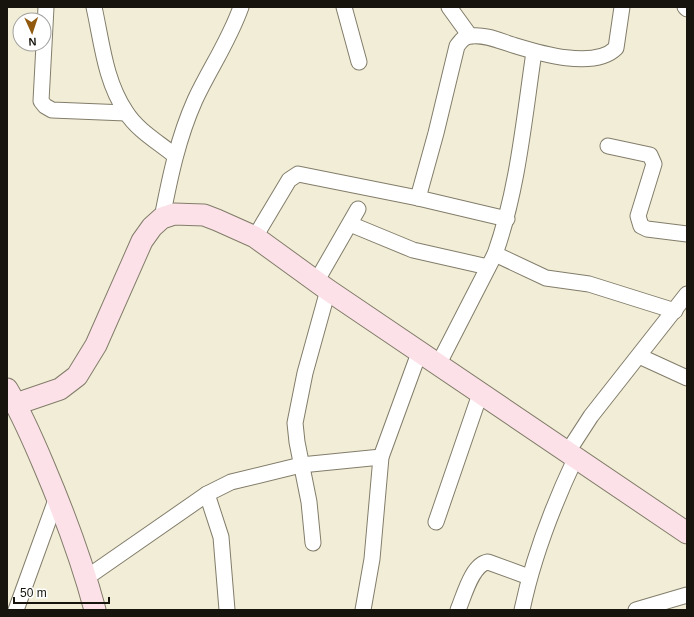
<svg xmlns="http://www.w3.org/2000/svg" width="694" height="617" font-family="Helvetica,sans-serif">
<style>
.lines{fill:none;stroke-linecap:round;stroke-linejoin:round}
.street-casing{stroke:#827d6a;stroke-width:17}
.secondary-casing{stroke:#827d6a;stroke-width:23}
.street{stroke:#fff;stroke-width:15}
.secondary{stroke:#fce2e8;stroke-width:21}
</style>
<rect width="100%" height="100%" fill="#f2edd7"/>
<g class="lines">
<defs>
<g id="street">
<path d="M46,7L41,101L45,106L52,110L126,113"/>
<path d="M94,7C102,43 105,81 126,112C137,130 158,142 174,155"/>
<path d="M344,7L359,62"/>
<path d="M449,7L470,36"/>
<path d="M685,7L687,9"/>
<path d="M608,146L650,155L654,164L638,216L641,226L647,229L687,234"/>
<path d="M418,198L436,133L457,46C461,41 464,36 471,36C485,34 500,41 513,45C539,53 594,70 616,48L622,7"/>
<path d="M162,218C170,177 178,138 195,100C210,68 229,41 241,7"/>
<path d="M350,224L413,250L488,267"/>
<path d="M255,237L289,180L298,174L418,198L507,219"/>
<path d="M495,254L546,278L589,284L675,311"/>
<path d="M316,282L358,209"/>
<path d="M639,356L687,378"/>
<path d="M438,365L495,254C518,189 524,119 534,52"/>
<path d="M567,453L591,416L687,294"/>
<path d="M207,494L221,537L227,610"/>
<path d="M436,522L480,394"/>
<path d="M313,543L309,502L297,442L295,423L305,373L328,290"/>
<path d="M86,578L207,494L231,482L301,465L381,457"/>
<path d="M16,610L57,497"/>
<path d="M363,610L372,559L381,457L419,353"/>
<path d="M458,610C464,596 472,564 488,562L529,577"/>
<path d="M522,610C533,557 552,508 575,459"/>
<path d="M636,610L687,595"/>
</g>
<g id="secondary">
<path d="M7,389C22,414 33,440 44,466C64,513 82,561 95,610"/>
<path d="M16,404L60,389L77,376L96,345L142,241L152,227L162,218L174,214L204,215L217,220L255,237L328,290L687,533"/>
</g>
</defs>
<use href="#street" class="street-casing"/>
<use href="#secondary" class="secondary-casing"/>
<use href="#street" class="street"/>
<use href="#secondary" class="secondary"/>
</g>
<rect width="694" height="617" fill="none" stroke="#16140c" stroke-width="16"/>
<g transform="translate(32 32) rotate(177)"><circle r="19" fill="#ffffff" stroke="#a2a19e"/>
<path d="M0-3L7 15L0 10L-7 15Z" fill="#90590e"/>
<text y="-6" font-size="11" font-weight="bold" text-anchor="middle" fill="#16140c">N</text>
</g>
<path d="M14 597v6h95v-6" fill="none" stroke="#16140c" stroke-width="2"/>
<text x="20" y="597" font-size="12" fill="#16140c" stroke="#ffffff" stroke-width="3" paint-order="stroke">50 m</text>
</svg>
